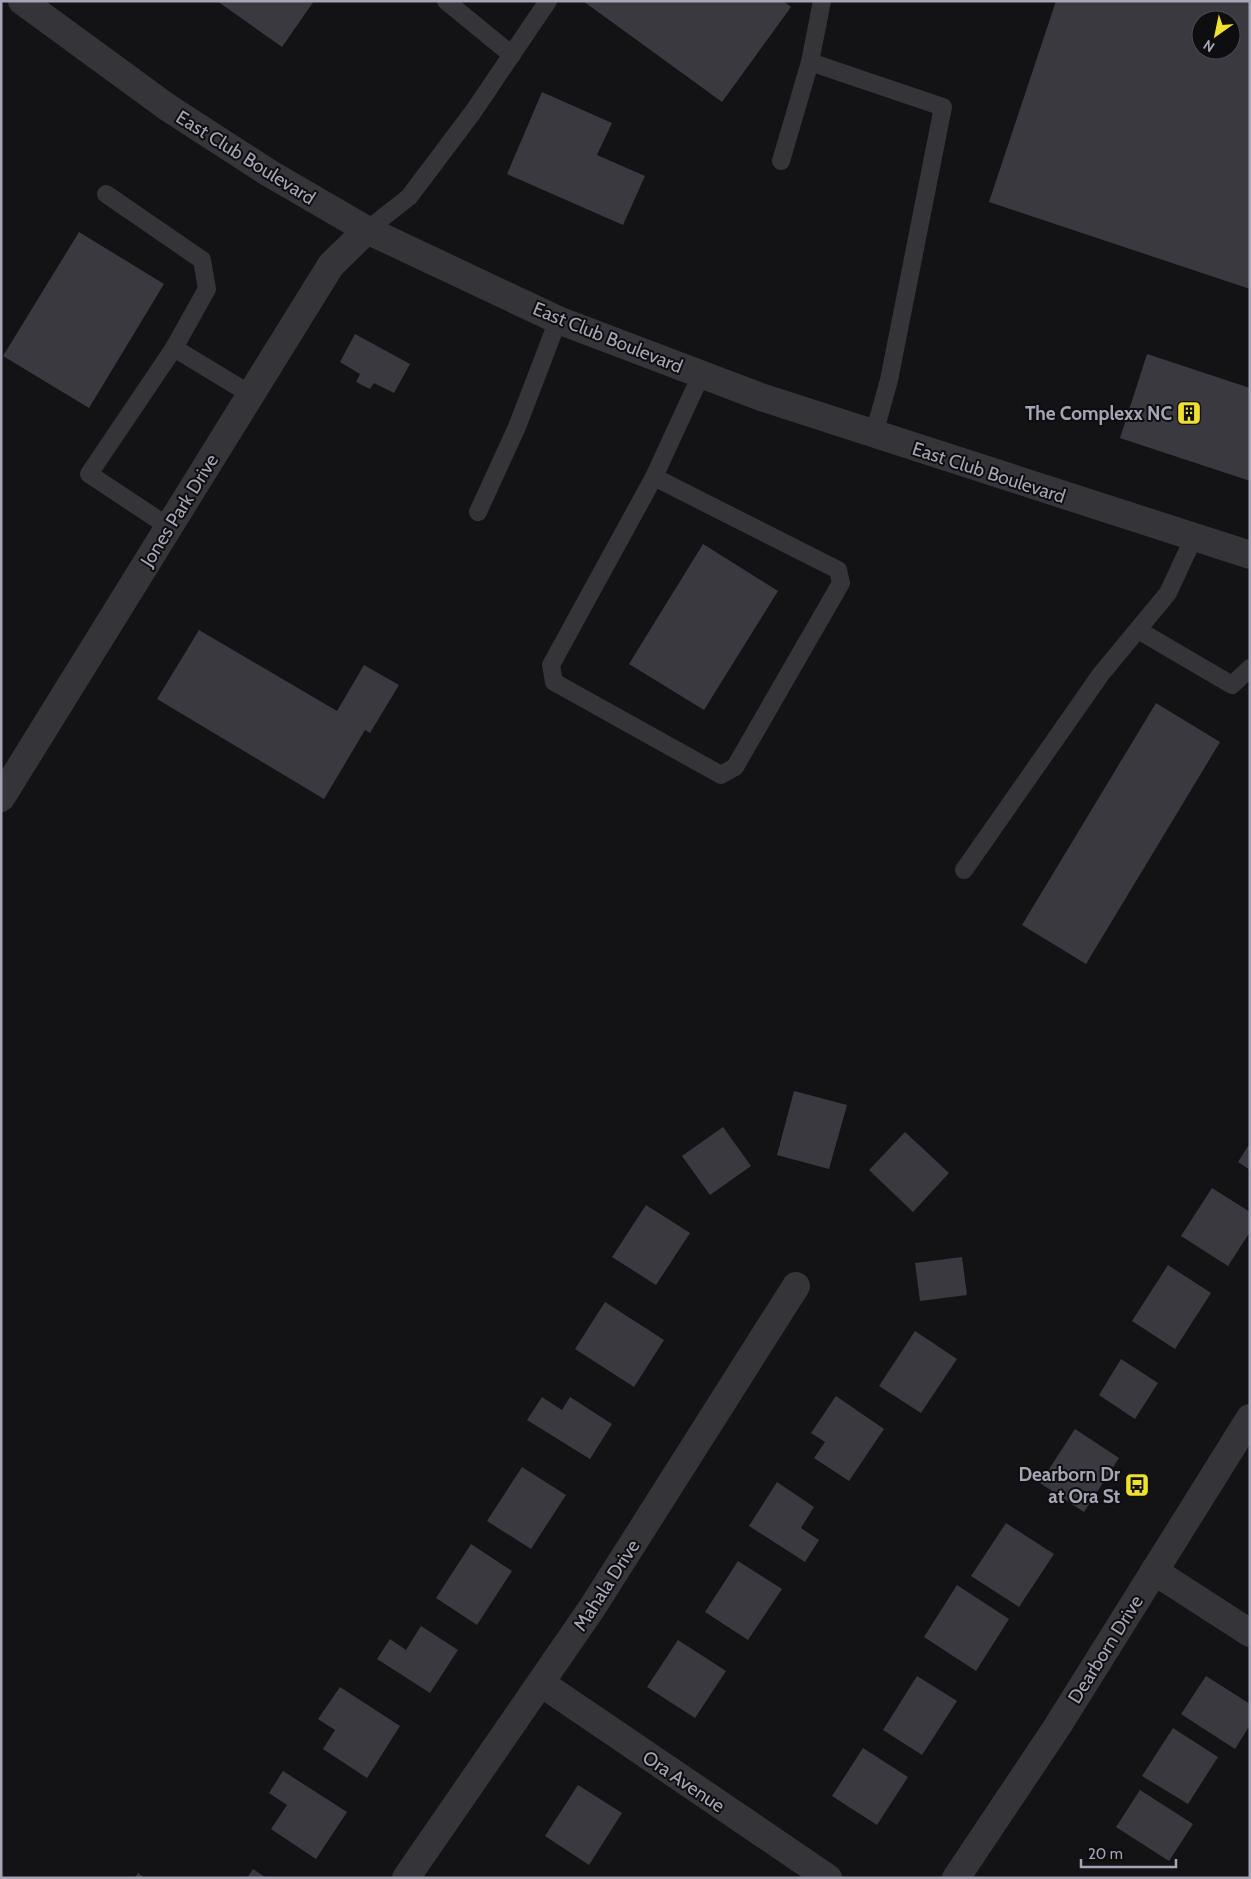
<svg xmlns="http://www.w3.org/2000/svg" width="1251" height="1879" font-family="Cabin,sans-serif">
<style>
.building{fill:#3a393f;fill-rule:evenodd}
.lines{fill:none;stroke-linecap:round;stroke-linejoin:round}
.service{stroke:#343439;stroke-width:18}
.minor{stroke:#343439;stroke-width:28}
.tertiary{stroke:#343439;stroke-width:28}
.labels{text-anchor:middle;stroke-width:4;stroke-linejoin:round;paint-order:stroke}
.street-label{font-size:19px;fill:#a4a5b5;stroke:#0e0d0f}
.poi-label{font-size:19px;font-weight:bold;fill:#a4a5b5;stroke:#0e0d0f;text-anchor:end}
</style>
<rect width="100%" height="100%" fill="#131214"/>
<g class="building">
<path d="M217,1H314L282,47Z"/>
<path d="M583,1H783L791,7L722,102Z"/>
<path d="M1056,1H1250V289L989,202ZM1201,20H1231V50H1201Z"/>
<path d="M542,92L612,123L597,155L645,176L623,225L507,174Z"/>
<path d="M79,232L164,284L89,408L3,356Z"/>
<path d="M355,334L410,364L394,393L374,383L370,389L356,382L360,374L340,362Z"/>
<path d="M1147,354L1250,388V481L1120,438Z"/>
<path d="M703,544L778,591L704,710L629,664Z"/>
<path d="M199,630L337,711L364,665L399,685L370,733L365,730L324,799L157,699Z"/>
<path d="M1156,703L1220,742L1086,964L1022,925Z"/>
<path d="M794,1091L847,1105L829,1169L777,1155Z"/>
<path d="M723,1127L751,1166L710,1195L682,1156Z"/>
<path d="M905,1132L949,1173L913,1212L869,1170Z"/>
<path d="M1250,1143V1170L1238,1162Z"/>
<path d="M1212,1188L1250,1212V1232L1228,1266L1181,1236Z"/>
<path d="M646,1205L690,1233L656,1285L612,1257Z"/>
<path d="M962,1257L967,1295L920,1301L915,1263Z"/>
<path d="M1168,1265L1211,1293L1175,1349L1132,1321Z"/>
<path d="M605,1302L664,1340L634,1387L575,1349Z"/>
<path d="M915,1331L957,1359L921,1413L879,1386Z"/>
<path d="M1121,1359L1158,1383L1135,1419L1099,1395Z"/>
<path d="M836,1396L884,1429L849,1481L814,1458L825,1442L811,1433Z"/>
<path d="M542,1397L562,1410L570,1397L612,1424L590,1459L527,1420Z"/>
<path d="M1075,1429L1119,1458L1084,1512L1040,1483Z"/>
<path d="M522,1467L566,1495L531,1549L487,1521Z"/>
<path d="M777,1482L814,1507L801,1528L819,1540L805,1562L749,1526Z"/>
<path d="M1006,1523L1054,1554L1019,1607L971,1576Z"/>
<path d="M471,1544L512,1571L477,1625L436,1598Z"/>
<path d="M738,1561L782,1589L748,1640L705,1612Z"/>
<path d="M957,1585L1009,1619L976,1671L924,1637Z"/>
<path d="M421,1626L458,1650L430,1693L377,1659L390,1639L406,1650Z"/>
<path d="M678,1640L726,1671L695,1718L647,1687Z"/>
<path d="M917,1676L957,1701L922,1755L883,1730Z"/>
<path d="M1206,1676L1250,1704V1725L1235,1749L1181,1714Z"/>
<path d="M340,1687L400,1726L367,1778L323,1749L335,1730L318,1719Z"/>
<path d="M1173,1728L1218,1757L1188,1804L1142,1776Z"/>
<path d="M863,1748L908,1777L877,1825L832,1796Z"/>
<path d="M283,1771L347,1812L316,1859L271,1829L287,1805L269,1793Z"/>
<path d="M578,1785L622,1813L589,1865L545,1836Z"/>
<path d="M1140,1790L1193,1824L1169,1861L1116,1827Z"/>
<path d="M253,1869L267,1878H247Z"/>
<path d="M138,1873L145,1878H135Z"/>
</g>
<g class="lines">
<g class="service">
<path d="M446,1L512,55"/>
<path d="M810,62L822,1"/>
<path d="M781,161L810,62L943,107L889,380L874,434"/>
<path d="M106,194L202,260L207,289L174,348L250,394"/>
<path d="M367,230L409,197L473,112L548,1"/>
<path d="M654,477L838,570L841,583L735,767L721,775L554,682L551,665L654,477L701,375"/>
<path d="M478,512L517,427L558,320"/>
<path d="M169,527L89,474L174,348"/>
<path d="M1138,630L1232,685L1250,668"/>
<path d="M964,870L1101,674L1168,593L1194,537"/>
</g>
<g class="minor">
<path d="M1,798L331,265L367,230"/>
<path d="M1154,1571L1250,1633"/>
<path d="M541,1683L828,1878"/>
<path d="M406,1878L592,1608L796,1286"/>
</g>
<g class="tertiary">
<path d="M22,1L167,107L269,173L367,230L558,320L761,397L1250,555"/>
<path d="M956,1878L1057,1727L1250,1418"/>
</g>
</g>
<defs>
<symbol id="building-square" viewBox="-11 -11 22 22"><rect x="-9" y="-9" width="18" height="18" rx="4" fill="#f0e12f" stroke="#0e0d0f"/><path d="M-4-6H4V6H1V3H-1V6H-4ZM-2.5-4.3h1.7v1.8h-1.7ZM.8-4.3h1.7v1.8H.8ZM-2.5-1h1.7V.8h-1.7ZM.8-1h1.7V.8H.8Z" fill="#111"/></symbol>
<symbol id="bus-square" viewBox="-11 -11 22 22"><rect x="-9" y="-9" width="18" height="18" rx="4" fill="#f0e12f" stroke="#0e0d0f"/><path d="M-5-6H5V4H4V6H2V4H-2V6H-4V4H-5ZM-3.5-4V0h7V-4ZM-3.5 1.2v1.5H-2V1.2ZM2 1.2v1.5H3.5V1.2Z" fill="#111"/></symbol>
</defs>
<g fill-rule="evenodd">
<use href="#building-square" x="1175" y="399" width="28" height="28"/>
<use href="#bus-square" x="1123" y="1471" width="28" height="28"/>
</g>
<g class="labels">
<g class="street-label">
<text transform="translate(246 157) rotate(32)" y="7">East Club Boulevard</text>
<text transform="translate(608 337) rotate(22)" y="7">East Club Boulevard</text>
<text transform="translate(989 472) rotate(18)" y="7">East Club Boulevard</text>
<text transform="translate(179 510) rotate(-58)" y="7">Jones Park Drive</text>
<text transform="translate(606 1585) rotate(-57)" y="7">Mahala Drive</text>
<text transform="translate(1105 1649) rotate(-58)" y="7">Dearborn Drive</text>
<text transform="translate(684 1781) rotate(34)" y="7">Ora Avenue</text>
</g>
<g class="poi-label">
<text x="1172" y="420">The Complexx NC</text>
<text x="1120" y="1481">Dearborn Dr<tspan x="1120" dy="22">at Ora St</tspan></text>
</g>
</g>
<rect width="1251" height="1879" fill="none" stroke="#a4a5b5" stroke-width="5"/>
<g transform="translate(1216 35) rotate(213)"><circle r="24" fill="#0e0d0f" stroke="#4a4a51"/>
<path d="M0-4L9 19L0 12L-9 19Z" fill="#f0e12f"/>
<text y="-8" font-size="14" font-weight="bold" text-anchor="middle" fill="#a4a5b5">N</text>
</g>
<path d="M1081 1859v8h95v-8" fill="none" stroke="#a4a5b5" stroke-width="2.5"/>
<text x="1088" y="1859" font-size="15" fill="#a4a5b5" stroke="#0e0d0f" stroke-width="4" paint-order="stroke">20 m</text>
</svg>
